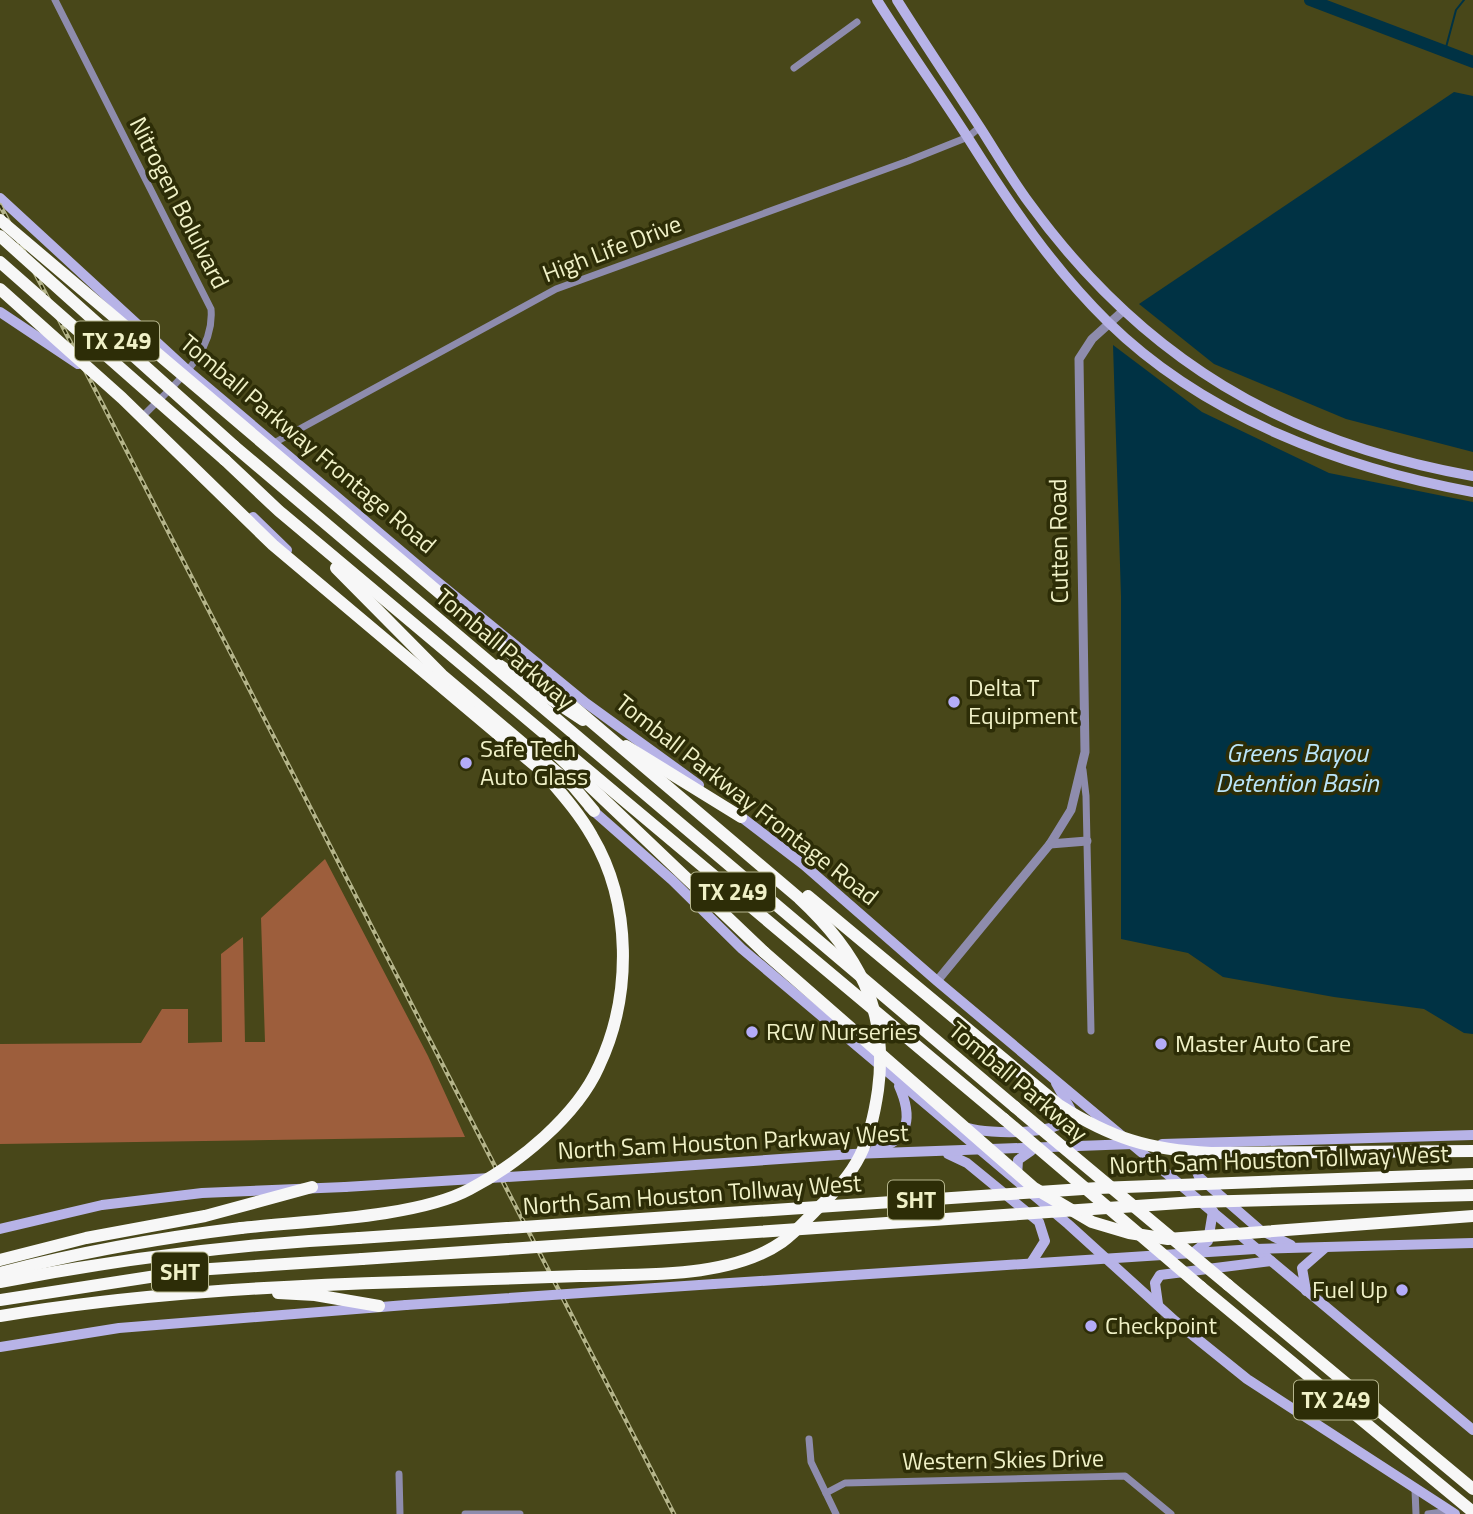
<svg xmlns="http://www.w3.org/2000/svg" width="1473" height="1514" font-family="'Titillium Web',sans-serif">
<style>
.green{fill:#9d5e3c}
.water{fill:#003244}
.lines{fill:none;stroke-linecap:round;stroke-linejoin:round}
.stream{stroke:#003244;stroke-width:2}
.river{stroke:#003244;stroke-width:12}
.minor{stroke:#8e8cad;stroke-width:7}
.tertiary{stroke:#8e8cad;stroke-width:9}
.secondary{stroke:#b7b3e7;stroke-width:10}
.motorway{stroke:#f7f7f7;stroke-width:12}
.rail-casing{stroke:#b5b58a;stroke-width:4.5}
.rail{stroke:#2d2d07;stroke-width:2;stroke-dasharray:5;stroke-linecap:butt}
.secondary-bridge{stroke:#b7b3e7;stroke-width:10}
.motorway-bridge{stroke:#f7f7f7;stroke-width:12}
.poi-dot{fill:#b4acf9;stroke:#2d2d07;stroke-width:2.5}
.labels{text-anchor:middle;stroke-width:7;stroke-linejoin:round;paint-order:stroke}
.shield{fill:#2d2d07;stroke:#b6b68d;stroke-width:2}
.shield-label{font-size:23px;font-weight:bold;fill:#f0f1c7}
.street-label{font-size:24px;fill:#f0f1c7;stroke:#2d2d07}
.poi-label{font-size:24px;fill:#f0f1c7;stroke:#2d2d07;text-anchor:start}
.water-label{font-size:26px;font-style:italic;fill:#bae5f9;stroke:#2d2d07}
</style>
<rect width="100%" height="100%" fill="#484719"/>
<path class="green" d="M325,859L428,1056L465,1137L0,1144V1044L141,1043L162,1009H188V1043L222,1042L221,954L243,937L245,1042H265L261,918Z"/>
<g class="water">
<path d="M1454,92L1473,96V452L1346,419L1214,364L1139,304Z"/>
<path d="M1113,345L1202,412L1329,473L1473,502V1034L1464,1033L1424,1009L1334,997L1223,977L1188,953L1121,939V596Z"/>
</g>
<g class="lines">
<path class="stream" d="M1445,51L1456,10L1464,0"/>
<path class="river" d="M1310,0L1473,62"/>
<g class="minor">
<path d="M55,0L211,309C215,354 174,384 145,414"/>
<path d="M794,68L857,22"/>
<path d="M274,443L556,289L908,161L968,137L980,127"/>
<path d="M1083,770L1086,796L1091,1031"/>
<path d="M809,1439L811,1462L836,1514"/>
<path d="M399,1474L400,1514"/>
<path d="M1415,1490L1416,1514"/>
<path d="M826,1493L845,1483L1125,1476L1171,1514"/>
<path d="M465,1514H520"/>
<path d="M1428,1514L1450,1511"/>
</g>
<g class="tertiary">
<path d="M1050,844L1087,841"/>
<path d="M937,981L1050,844L1071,810L1085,752L1079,359L1092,339L1123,311"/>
</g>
<g class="secondary">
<path d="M877,0C907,48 940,94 970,141C1011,206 1053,268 1108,322C1205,417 1342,468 1473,492"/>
<path d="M897,0C924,43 953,86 981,129C997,154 1012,180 1030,204C1143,359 1285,443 1473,476"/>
<path d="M0,198L187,370L428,574L586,703L699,785"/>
<path d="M0,312L78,364"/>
<path d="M253,517L287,550"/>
<path d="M589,807L672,880L742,949L1068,1224L1175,1321L1247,1379L1455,1514"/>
<path d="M736,813L804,865L937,981L1473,1430"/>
<path d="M968,1128C988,1134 1066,1137 1072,1112L1056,1083"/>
<path d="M1162,1144L1473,1135"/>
<path d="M875,1149C911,1141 912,1115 899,1086"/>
<path d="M1202,1149L1195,1167L1199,1177L1260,1230L1291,1245"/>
<path d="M948,1154L967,1163L1039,1222L1045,1241L1031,1263"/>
<path d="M652,1168L853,1154L1133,1144"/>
<path d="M1017,1177L1018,1160L1031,1151"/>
<path d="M0,1229L102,1205L202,1193L345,1187"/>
<path d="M1194,1252L1208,1241L1213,1211"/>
<path d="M714,1284L1255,1249L1473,1243"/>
<path d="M1306,1291L1302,1268L1326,1247"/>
<path d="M1158,1304L1155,1283L1160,1275L1271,1261"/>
<path d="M0,1347L119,1328L406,1305"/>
</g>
<g class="motorway">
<path d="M234,446L1015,1107"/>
<path d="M225,460L279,511L1004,1119"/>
<path d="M336,568L442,675L573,786L594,811"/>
<path d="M499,665L583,720"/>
<path d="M626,746L741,817"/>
<path d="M554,752L764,952"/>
<path d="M0,1260L86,1238L205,1216L312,1187"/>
<path d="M0,1273C80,1252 159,1238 241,1228"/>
<path d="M0,1282C119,1259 238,1244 359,1238"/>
<path d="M1228,1285L1473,1489"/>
<path d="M1201,1287L1473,1512"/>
<path d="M278,1293L315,1295L379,1306"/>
<path d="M0,1300L195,1270L362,1259"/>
<path d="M0,1316C134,1294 269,1286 405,1282"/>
</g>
<defs>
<path id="rail" d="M0,205L674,1514"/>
</defs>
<use href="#rail" class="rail-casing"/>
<use href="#rail" class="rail"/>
<g class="secondary-bridge">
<path d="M345,1187L652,1168"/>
<path d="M406,1305L714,1284"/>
</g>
<g class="motorway-bridge">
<path d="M0,220L799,898C857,952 889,1008 878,1090C870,1145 858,1171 817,1209C806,1220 795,1233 782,1242C729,1279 642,1274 580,1276C522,1278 463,1280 405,1282"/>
<path d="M0,236L234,446"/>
<path d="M0,262L225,460"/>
<path d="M0,289L122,398L273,545L544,773C561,793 579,813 592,836C632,903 632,996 599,1066C577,1116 518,1164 470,1189C417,1218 303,1221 241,1228"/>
<path d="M808,896L1059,1105C1111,1138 1149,1150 1211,1153L1473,1151"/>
<path d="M764,952L1034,1188L1092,1222L1129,1233L1168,1239L1473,1216"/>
<path d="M1015,1107L1228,1285"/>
<path d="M1004,1119L1201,1287"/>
<path d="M359,1238L1098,1188L1473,1174"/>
<path d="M362,1259L1195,1202L1473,1195"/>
</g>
</g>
<g class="poi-dot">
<circle cx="954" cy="702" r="7"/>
<circle cx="466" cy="763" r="7"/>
<circle cx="752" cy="1032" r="7"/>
<circle cx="1161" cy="1044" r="7"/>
<circle cx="1402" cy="1290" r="7"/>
<circle cx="1091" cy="1326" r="7"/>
</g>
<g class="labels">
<g class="shield">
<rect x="75" y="321.5" width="84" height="39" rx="5"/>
<rect x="691" y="872.5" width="84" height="39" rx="5"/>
<rect x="888" y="1180.5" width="56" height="39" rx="5"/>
<rect x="152" y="1252.5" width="56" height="39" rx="5"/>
<rect x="1294" y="1380.5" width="84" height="39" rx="5"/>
</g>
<g class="shield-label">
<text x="117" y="349">TX 249</text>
<text x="733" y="900">TX 249</text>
<text x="916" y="1208">SHT</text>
<text x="180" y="1280">SHT</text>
<text x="1336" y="1408">TX 249</text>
</g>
<g class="street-label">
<text transform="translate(179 203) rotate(63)" y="8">Nitrogen Bolulvard</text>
<text transform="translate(612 249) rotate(-21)" y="8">High Life Drive</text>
<text transform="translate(308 444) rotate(40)" y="8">Tomball Parkway Frontage Road</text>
<text transform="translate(1059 541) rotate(-91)" y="8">Cutten Road</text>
<text transform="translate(505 649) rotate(40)" y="8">Tomball Parkway</text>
<text transform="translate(747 800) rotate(38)" y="8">Tomball Parkway Frontage Road</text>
<text transform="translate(1018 1082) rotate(40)" y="8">Tomball Parkway</text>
<text transform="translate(733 1142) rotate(-3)" y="8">North Sam Houston Parkway West</text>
<text transform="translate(1279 1160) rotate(-2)" y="8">North Sam Houston Tollway West</text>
<text transform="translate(692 1195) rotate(-4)" y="8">North Sam Houston Tollway West</text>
<text transform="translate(1003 1460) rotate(-1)" y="8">Western Skies Drive</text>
</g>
<g class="poi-label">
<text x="968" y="696">Delta T<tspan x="968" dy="28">Equipment</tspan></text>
<text x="480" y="757">Safe Tech<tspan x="480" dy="28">Auto Glass</tspan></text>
<text x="766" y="1040">RCW Nurseries</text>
<text x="1175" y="1052">Master Auto Care</text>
<text x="1388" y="1298" text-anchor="end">Fuel Up</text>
<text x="1105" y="1334">Checkpoint</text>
</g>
<g class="water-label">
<text x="1297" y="762">Greens Bayou<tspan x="1297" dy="30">Detention Basin</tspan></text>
</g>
</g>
</svg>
